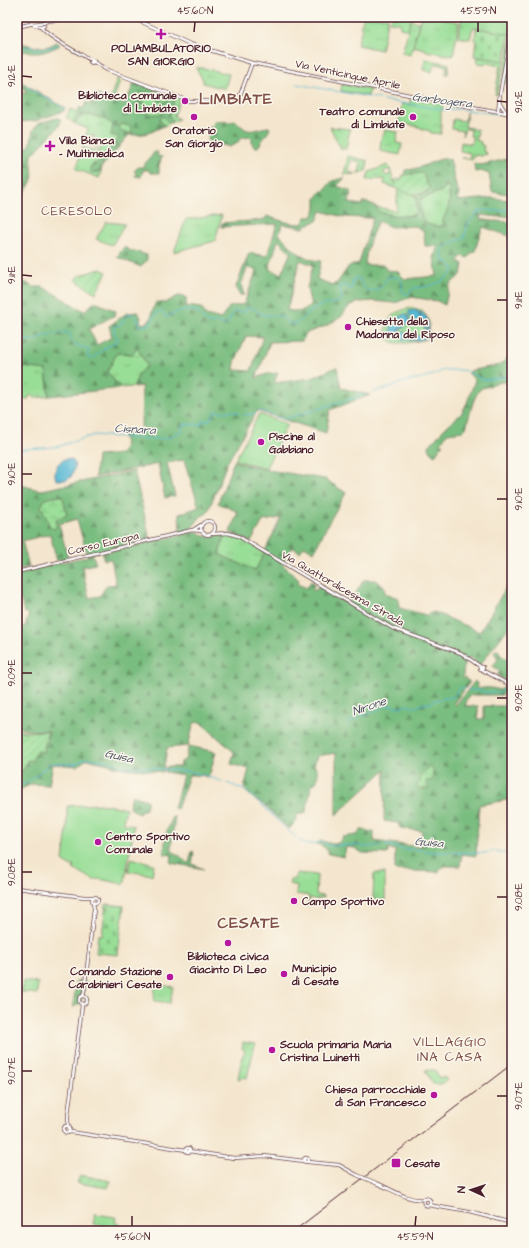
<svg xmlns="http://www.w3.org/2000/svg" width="529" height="1248" font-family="'Architects Daughter',sans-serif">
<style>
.grass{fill:url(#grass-tufts);stroke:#727e61}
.forest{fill:url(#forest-firs);stroke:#626e56;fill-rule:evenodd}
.wetland{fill:url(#wetland-marsh);stroke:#727e61}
.cemetery{fill:url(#cemetery-stones);stroke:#727e61}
.garden{fill:url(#garden-furrows);stroke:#727e61}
.pitch{fill:#99de97;stroke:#727e61}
.water{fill:#55b8d4;stroke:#506c80}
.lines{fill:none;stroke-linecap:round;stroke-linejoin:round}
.stream{stroke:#55b8d4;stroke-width:1}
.tertiary-casing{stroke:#643d43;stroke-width:4}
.tertiary{stroke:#fff;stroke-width:2.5}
.rail{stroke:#4a1f2b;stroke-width:1}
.tertiary-bridge-casing{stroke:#643d43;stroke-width:4;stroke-linecap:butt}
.tertiary-bridge{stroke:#fff;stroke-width:2.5}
.ticks{fill:none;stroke:#4a1f2b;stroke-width:1.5}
.poi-dot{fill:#b5179e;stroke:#fbf7ec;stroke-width:1.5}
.labels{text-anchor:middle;stroke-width:3;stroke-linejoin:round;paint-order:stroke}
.poi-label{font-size:11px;font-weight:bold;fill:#4a1f2b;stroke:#fbf7ec;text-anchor:start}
.street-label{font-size:11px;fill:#4a1f2b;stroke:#fbf7ec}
.water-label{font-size:12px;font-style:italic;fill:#4e5566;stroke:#fbf7ec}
.neighbourhood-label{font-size:12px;letter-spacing:1px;fill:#7f4f47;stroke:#fbf7ec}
.quarter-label{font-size:13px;letter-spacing:1px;fill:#7f4f47;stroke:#fbf7ec}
.district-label{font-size:15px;font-weight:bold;letter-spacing:1px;fill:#7f4f47;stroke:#fbf7ec}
.neatline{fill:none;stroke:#4a1f2b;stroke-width:1.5}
.ticks-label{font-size:10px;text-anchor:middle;fill:#4a1f2b}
</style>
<defs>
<pattern id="grass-tufts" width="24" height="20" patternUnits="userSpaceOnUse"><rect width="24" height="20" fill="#99de97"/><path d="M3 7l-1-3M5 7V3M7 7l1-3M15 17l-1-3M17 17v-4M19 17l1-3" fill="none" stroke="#85be82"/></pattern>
<pattern id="forest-firs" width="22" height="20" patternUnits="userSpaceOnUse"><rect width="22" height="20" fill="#7abd80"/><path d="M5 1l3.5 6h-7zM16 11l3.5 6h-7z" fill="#669969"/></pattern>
<pattern id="wetland-marsh" width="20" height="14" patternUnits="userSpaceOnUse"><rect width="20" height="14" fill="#99de97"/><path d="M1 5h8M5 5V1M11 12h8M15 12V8" fill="none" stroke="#85be82"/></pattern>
<pattern id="cemetery-stones" width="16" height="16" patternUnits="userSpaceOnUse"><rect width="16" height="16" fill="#99de97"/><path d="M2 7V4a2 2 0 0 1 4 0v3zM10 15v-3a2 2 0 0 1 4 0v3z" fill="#85be82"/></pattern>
<pattern id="garden-furrows" width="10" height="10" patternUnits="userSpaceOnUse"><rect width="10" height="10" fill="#99de97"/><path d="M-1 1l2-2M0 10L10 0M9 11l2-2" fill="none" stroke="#85be82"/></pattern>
</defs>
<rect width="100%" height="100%" fill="#fbf7ec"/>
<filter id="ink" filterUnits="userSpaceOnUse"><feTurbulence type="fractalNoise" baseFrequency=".025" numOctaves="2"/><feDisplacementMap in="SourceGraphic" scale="8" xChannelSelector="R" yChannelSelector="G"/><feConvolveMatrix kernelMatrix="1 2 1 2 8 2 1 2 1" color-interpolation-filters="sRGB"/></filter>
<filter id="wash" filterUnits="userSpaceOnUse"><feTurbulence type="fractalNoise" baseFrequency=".012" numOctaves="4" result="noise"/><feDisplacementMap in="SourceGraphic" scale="16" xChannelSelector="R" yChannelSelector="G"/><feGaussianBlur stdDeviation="0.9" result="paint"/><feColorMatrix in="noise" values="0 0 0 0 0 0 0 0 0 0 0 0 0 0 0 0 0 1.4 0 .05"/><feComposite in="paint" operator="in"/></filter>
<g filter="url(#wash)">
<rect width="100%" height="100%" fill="#f4e6ce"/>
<g class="grass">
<path d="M364,17H388L381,50L357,45L362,28L360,27Z"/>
<path d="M391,17H412L408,30L400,28V23L389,22Z"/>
<path d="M421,17H445L444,19L459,22L453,56L427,51L425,50V49L413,46Z"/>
<path d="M462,17H491L511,21L509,34L473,27L470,39L458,37Z"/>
<path d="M512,26L511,54L512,83L503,82Z"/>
<path d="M478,57L504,61L497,95L495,94L500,66L487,63L486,64L477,63Z"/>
<path d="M425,59L449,64L448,74H446L447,66L434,64L432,72L423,70Z"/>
<path d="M196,68H203L229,74L225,89L203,83V80Z"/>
<path d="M117,79L120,81L114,98L125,104L135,82L180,99L174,116L179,119L151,132L144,134L128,135L109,160L103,165L99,178L76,169L83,147L99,152L102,143L99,142L97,148L94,147L95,141L93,140L95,136L91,135L90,139L85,138L88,129L73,123L70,120L66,118L70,109L77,112L80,107L83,109L87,102L90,104L94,94L110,99Z"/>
<path d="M342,84L368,89L370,88L368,96L341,91Z"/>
<path d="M411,98L435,103L436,101L441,103L443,107L441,112V134L431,133L430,131L422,129V128L402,123L401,127H398L402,104H409Z"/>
<path d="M466,112V117H467L465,127L472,128L473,130L477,129L478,134H477L476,140L481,142V145L484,146L483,150L484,152H486L487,155L485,154L482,156L475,155L472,160L462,158H468L469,157H470V153L460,151L461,142L471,144L472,143L473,137L470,136L471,131L469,129H465L462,136L463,131L452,129L453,119L465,121Z"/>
<path d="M330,127L350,129L346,149H341Z"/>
<path d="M385,130L398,132L396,143L402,144L400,155L380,151L381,138L384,134Z"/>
<path d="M348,156L368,161L366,171L357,173H359L361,162L351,160L349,171L350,173H355V175L344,174Z"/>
<path d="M388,165L391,171L386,170L384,171V174L388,176L391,172L394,182L396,183L395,188L384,184L385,179L367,180L369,172Z"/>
<path d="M448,185C450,194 450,203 447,211C445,217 442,221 441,227C419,225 421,218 420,199Z"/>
<path d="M398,189L416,196L417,213C405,219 390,214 378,212L376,207L396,211Z"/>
<path d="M222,215L215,241L174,252L186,219C199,219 209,216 222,215Z"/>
<path d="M106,222L125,224L112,245L96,239Z"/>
<path d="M410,308C422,308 429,315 429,326C430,331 430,335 427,339C420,341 400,345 393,342C381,337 386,322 393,315C398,311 405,309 410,308Z"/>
<path d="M137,346L147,366L139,373L134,387L121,388L107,372L117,353L133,354Z"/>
<path d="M23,367L46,370L49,396L35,398L31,395L28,399L17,400V369Z"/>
<path d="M225,534C240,535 253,546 265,553L255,571L219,554Z"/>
<path d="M131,858L154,864L152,875L128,871Z"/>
<path d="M297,873L317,875L316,895L324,896V898H318V900L310,898L308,906H307L309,896L296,894L297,886L289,884L290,879L295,880Z"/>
<path d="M374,873H385V900L373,899Z"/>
<path d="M155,984L173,987L170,1003L154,1001Z"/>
<path d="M243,1042L255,1044L247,1078L241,1077L240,1080L238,1079L242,1056H243L245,1050L242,1049Z"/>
<path d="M425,1070H435L439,1078L444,1077L447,1080L441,1084H433Z"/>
<path d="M95,1214L116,1217L115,1222L120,1224L121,1229L93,1224Z"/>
</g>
<g class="forest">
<path d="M20,42V44L23,43C27,46 31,44 35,47L39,46C45,49 51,45 57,42L60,45C52,49 45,53 36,53C28,52 25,50 17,53V44Z"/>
<path d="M17,77L23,83L65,108L64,111L35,121L17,122V90L25,94L26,90L17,86Z"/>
<path d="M135,82L167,95H161L163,99L160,102L155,97L152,96L149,93L140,92L138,94V99L140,102L143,101L144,103V104L139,105L138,106L144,110L145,112C148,111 148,113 151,114C155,115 157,113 160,115L164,112L162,104L168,99L172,98L175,100L173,102V109L169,115L173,121L169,123L163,116L159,119L164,125L151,132L133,135L130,126L123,124H120L119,127C121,133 126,133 131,133L107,158L101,166L100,171C96,173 93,173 90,171V167L93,164L102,161L103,156L108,152L110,147L117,141L119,138L116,136L111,135L113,125L111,123C106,120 88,112 83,116C79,118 79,121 75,122L74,121L80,107L83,109L87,102L90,104L94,94L109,99L114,98L125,104Z"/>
<path d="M57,118H59L61,120L59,126L32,155C30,164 35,174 31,182C29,187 25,192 22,196L20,194L26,181L24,180L17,182V153L30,146L33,130L39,123Z"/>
<path d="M235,120C239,123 243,129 248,130C254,132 262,127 269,127L270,129L258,147H254L252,143V139L250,137L241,138L237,143L229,147L224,145L217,146L207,140L209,127L214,126V121L232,122Z"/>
<path d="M154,152H158L157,156L162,157L159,165V173H150L149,170H143L141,177L135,176L136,173L134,171L138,167H143C146,160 151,159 154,152Z"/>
<path d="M442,159H450L456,186L459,193L458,201L492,198L509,200V194L492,192L489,174L481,171L475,172L474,163L481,165L507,159L512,171V216L500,217L481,215L480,219L492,221L512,222V237L483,227L479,237L475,251L472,252L468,258L462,256L458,261L463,264L461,275L450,284L445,305L437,301L411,297L395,303L372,301L361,302L350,305L341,317L326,326L306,333L302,341L270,342L256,378L267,374L278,373L274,383L312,378L337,367L341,388L370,395L330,410L326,433L257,411L227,463L209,509L206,514L201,516L190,530L180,532L179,514L199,507L184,460L167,463L175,496L165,498L158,464L95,477L97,456L121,454C126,448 125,440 122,433L141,434L142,386L134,387L139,373L147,366L137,347L133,354L117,353L107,372L121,388L49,396L46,370L23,367L17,369V288L23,281L33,287H43L84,311L95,302L116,311L115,315L89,329L97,345L112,337L109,326L127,313L138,312L141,318L140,321L142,324L146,323L151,319L152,312L156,302L165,303L178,296L186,297V306L201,308L206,315L221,319L229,307L244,304L257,269L247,268L241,285L244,295H240L236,287L249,253L267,256L277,224L221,227L222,223L264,220L267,216C278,220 290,224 302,224L306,217H312L316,209V199L321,191L323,192L332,181L345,178L337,186L351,191L349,203L363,205V202C371,203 375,204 379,212C390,214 406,219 417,213L416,196L425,193L430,188L426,183L423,173L405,175V170C418,170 430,162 442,159ZM448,185C451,193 450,203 447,211C445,217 442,220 441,227C420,225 421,218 420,199L442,191ZM321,211L344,217L373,218L359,263L349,266L337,283L332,285L317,279L321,261C302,260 291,247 279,234L282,224L304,228L306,225L317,221ZM378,221L391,227L416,226L424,232L425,246H438L434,257L437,276L405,279L397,271L386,270L384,265H365C366,249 371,236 378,221ZM278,240L291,252L281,274L269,269ZM300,260L313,265L307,288L311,306L299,312L287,310ZM246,336L263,337L251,371L234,370L235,362Z"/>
<path d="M124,247L131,251L140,252V253L147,255V259L141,267L117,257Z"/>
<path d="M510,355H512V383C506,381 497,382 491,385C488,387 485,387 482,388C474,392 469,418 466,428L463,431L447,433L440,445L443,444L435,455L431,452L429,448V446L446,427L461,414L467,403L475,380L469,374V371L500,365Z"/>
<path d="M234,461L268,470L325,479L346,493L329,522L314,552L304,546L300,552L292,547L282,564L299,580L297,584L307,588L311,581L315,584L312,589L315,591L319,585L349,603L364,580H375L384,586L385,593L398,598L399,608L426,615L434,612L480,632L512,577V623L480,665L469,657L464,663L463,677L470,682L454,703L456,705L475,681L477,684V688C481,689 486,687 491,688C494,688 497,690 501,690L504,686L508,689L502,695H471L466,700V704L465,706H478V719H484V706H505L512,708V799L479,805L476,856L462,854L460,866H444L438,872L395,870V850L389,849L387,854L362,853L355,848L346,847L344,857L329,854C326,848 323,845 316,844L321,841C331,842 336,849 343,837L357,835L361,830H364L367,832H374V841L420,847L422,831L400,828L398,823L384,821L385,770L336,815V753L317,756L314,765L318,772L317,781L311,786L306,813L296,815L297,820L289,829L263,804L255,800L244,788L249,769L231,764L234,752L200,722L194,723L188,746L167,748L163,772L115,767L113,765L87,759L77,766L53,764L49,785L32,784L17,791V771L24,770L27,760L36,751L43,752L49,731L26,730L17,727V703H21V665L17,647V631L25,626L29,614L24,612L17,586V573L93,555L96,564L82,567L89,598L100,596L106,586L116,584L111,559L104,560L102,553L197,531C198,532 200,534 202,535C207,539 218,534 225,534L219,554L255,571L281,518L263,521L251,542L230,532L238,512L218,503Z"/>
<path d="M134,471L150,539L87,555L77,519L59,524L68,558L57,561L50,534L22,541L29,567L17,570V484L35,489L42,490ZM60,496L63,498L67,515L56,519L57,523L50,527L44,512L41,507L45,499Z"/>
<path d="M496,650H498L501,656L512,661V685L497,675L500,671L493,666L498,659L494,652Z"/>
<path d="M189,746L216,752L210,773L207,777L201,775L200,776L194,775H189L177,809L174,808L183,775L165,772L166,767H179L181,762L185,760Z"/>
<path d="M132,795L147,800V804L145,810H141L139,814L129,807Z"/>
<path d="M173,817H175L171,848L173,852L180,856L187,863H189L192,851H193L194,854L192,864L204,869L171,863L172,855L164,854L166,833Z"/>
<path d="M76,981L86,982L80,1004L74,1006L73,1008Z"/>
</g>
<g class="wetland">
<path d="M60,496L63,498L67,515L56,519V528L53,529L50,527L44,512L41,507L45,499Z"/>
<path d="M429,765L431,766L433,771L432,780L430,781L427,780L426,782L429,789H421L417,787V784L421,781L420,775L428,768Z"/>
</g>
<g class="cemetery">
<path d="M476,28L509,34L504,61L474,56L476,40L475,39Z"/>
<path d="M106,904L124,906L118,955L96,953L98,935H102Z"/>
</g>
<g class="garden">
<path d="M411,20L419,22L411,55L402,53Z"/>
<path d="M423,173L426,183L430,188C418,199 408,193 395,188L396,184L394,180L401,179L403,175Z"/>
<path d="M100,269L107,272L96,293L75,280L78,276Z"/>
<path d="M17,730L26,732L48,731L43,752L36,751L33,761L27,760L24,770L17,771Z"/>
<path d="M23,981L38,983L37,994L21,992Z"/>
<path d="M80,1175L111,1181L108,1188L77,1183Z"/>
</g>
<g class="pitch">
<path d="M259,414L287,424L266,468L235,460Z"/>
<path d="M99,804L126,808L123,823L134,826L125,881L123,884L99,879L94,880L73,869L74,866L68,865L63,861L67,828V808L68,806Z"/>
</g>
<g class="water">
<path d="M417,310V312H420C427,316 428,320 429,328H424L421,321L420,313V321L414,322V320L408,313L409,311Z"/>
<path d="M404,314H407L410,320L408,324L404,325L405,327L399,330V331C406,332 414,337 422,335L425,329H429V335C426,337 424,339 420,340C412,341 397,339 391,334C390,322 396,320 404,314Z"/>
<path d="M66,459H71L74,462L75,467L71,477L66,480H56C53,471 57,461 66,459Z"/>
</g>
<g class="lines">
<g class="stream">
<path d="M17,46C32,46 45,54 59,43"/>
<path d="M17,81L64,108"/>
<path d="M297,84C325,89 352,94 380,99"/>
<path d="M383,100L446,110L459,109L499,114"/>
<path d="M17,342L23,340L34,341L46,335L67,332L70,334C71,336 71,338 72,341C74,346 84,347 89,350L87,356L90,359L96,356L105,348L117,341L118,339L114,333V327L120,325L126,316L130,314C138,315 138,320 140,326H143L151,323L154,315L159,311H161L165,316L166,317L178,312L192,310L197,312L203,319L210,324L217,322L224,325L228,323L233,312L235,311L245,312L246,308C255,306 255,312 264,315C269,316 275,315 281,316C285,319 288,325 293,324C298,324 300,320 303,317C306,314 316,308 319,306C326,303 336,305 342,299L340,289V285H346L349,289H351L353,280L355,278L360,279C361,285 365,290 371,292L380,288L388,277H397L402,281V290L405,294H408L413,288C428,287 442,284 453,272V268L449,263L442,260L443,255L441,251L448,244L464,238L468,223L477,213L483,210H489L496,211L512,209"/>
<path d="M468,372L484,380L505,377L512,380"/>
<path d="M374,392L378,390H383L401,383L433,375L444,370H460L466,371"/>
<path d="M259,411C268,412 276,419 285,419C312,410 340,403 366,394"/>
<path d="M243,414L247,415L256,413"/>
<path d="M17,451L24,449L56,447L94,435L150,439L168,438L177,433L182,432V426L183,424L201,425L202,421H208V420L212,418L213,413L215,411L226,412L233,411L239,413"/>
<path d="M468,690H479L487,693L493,691C500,694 500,692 505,688"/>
<path d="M347,726L350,721C350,721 357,720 357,719C362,717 357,717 362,716C371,713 379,710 387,705L400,707L407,705L412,707H416L422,704L431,703L435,700L453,697L459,688H465"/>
<path d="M227,783L244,790L255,800"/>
<path d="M17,787L28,782L51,763L72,764L77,763L86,758L110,761L123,767H143L189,772C196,771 216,780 224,782"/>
<path d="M258,801L296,838"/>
<path d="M299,840C308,847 312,844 322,842L329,846L355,845L365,847L388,845L402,849L420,850L433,852L485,853L496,851L505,853L512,856"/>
</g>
</g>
</g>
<g filter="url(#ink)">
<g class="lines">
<defs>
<g id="tertiary">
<path d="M131,17L190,44L252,63L444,102L512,114"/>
<path d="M80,18L88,17"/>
<path d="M34,25L41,27L44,26"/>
<path d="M17,27L30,24L41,23L47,21L81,17"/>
<path d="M41,27C46,36 80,54 91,60"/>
<path d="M92,60L94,61L92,63L90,62Z"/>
<path d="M94,62L107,70L189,101H221L239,98L252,63"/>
<path d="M499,101C500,104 505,111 507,113"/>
<path d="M498,111L500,94L512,24"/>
<circle cx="208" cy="528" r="7"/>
<path d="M193,530L201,525"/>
<path d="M213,534L228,533L238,536L392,628L461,653L481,667"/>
<path d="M17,572L192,530L201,531"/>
<path d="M480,667H483L482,669H480Z"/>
<path d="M482,670L512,686"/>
<path d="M17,888L84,897H94"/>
<circle cx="95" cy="900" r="3"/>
<circle cx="83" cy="1000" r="4"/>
<path d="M83,996L84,992L94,909L93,902"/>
<path d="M68,1126V1115L80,1023L82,1005"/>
<path d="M68,1133L70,1128L68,1126H65L63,1130L66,1133L71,1132L186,1150"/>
<circle cx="188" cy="1150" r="2"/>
<path d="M189,1151L234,1158L264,1156L304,1161"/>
<circle cx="306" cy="1160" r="2"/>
<path d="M308,1162L339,1165L357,1175"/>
<path d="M376,1183C390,1188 409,1202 424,1199"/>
<circle cx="427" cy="1202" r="3.5"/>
<path d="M428,1205L469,1212L512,1223"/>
</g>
</defs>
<use href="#tertiary" class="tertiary-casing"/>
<use href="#tertiary" class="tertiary"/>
<path class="rail" d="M294,1231L512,1064"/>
<defs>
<path id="tertiary-bridge" d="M357,1175L376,1183"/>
</defs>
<use href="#tertiary-bridge" class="tertiary-bridge-casing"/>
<use href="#tertiary-bridge" class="tertiary-bridge"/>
</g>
</g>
<path class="ticks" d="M194,32L195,22M478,32V22M22,76L32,77M497,101L507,102M22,275L32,276M497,300H507M22,474H32M497,499H507M22,673H32M497,698H507M22,872H32M497,897H507M22,1071H32M497,1096H507M132,1226V1216M415,1226L416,1216"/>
<g class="poi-dot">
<path d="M159 28h4v4h4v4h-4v4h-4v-4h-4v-4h4z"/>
<circle cx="185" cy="101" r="4"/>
<circle cx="194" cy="117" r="4"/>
<circle cx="413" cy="117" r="4"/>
<path d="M48 140h4v4h4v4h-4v4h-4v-4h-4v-4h4z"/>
<circle cx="348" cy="327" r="4"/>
<circle cx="261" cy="442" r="4"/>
<circle cx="98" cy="842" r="4"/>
<circle cx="294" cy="901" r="4"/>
<circle cx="228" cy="943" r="4"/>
<circle cx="284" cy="974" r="4"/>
<circle cx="170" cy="977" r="4"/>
<circle cx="272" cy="1050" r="4"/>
<circle cx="434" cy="1095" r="4"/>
<rect x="391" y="1158" width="10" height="10" rx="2"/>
</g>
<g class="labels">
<g class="poi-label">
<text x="161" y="52" text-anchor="middle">POLIAMBULATORIO<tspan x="161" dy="13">SAN GIORGIO</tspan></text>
<text x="177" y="99" text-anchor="end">Biblioteca comunale<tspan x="177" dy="13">di Limbiate</tspan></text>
<text x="405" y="115" text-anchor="end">Teatro comunale<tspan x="405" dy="13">di Limbiate</tspan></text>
<text x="194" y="134" text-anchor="middle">Oratorio<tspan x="194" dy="13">San Giorgio</tspan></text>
<text x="59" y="144">Villa Bianca<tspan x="59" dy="13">- Multimedica</tspan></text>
<text x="356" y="325">Chiesetta della<tspan x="356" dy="13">Madonna del Riposo</tspan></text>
<text x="269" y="440">Piscine al<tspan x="269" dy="13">Gabbiano</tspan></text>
<text x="106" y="840">Centro Sportivo<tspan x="106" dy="13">Comunale</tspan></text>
<text x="302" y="905">Campo Sportivo</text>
<text x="228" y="960" text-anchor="middle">Biblioteca civica<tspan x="228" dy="13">Giacinto Di Leo</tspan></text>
<text x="292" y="972">Municipio<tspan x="292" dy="13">di Cesate</tspan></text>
<text x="162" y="975" text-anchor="end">Comando Stazione<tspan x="162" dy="13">Carabinieri Cesate</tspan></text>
<text x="280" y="1048">Scuola primaria Maria<tspan x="280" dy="13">Cristina Luinetti</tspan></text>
<text x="426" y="1093" text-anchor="end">Chiesa parrocchiale<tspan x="426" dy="13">di San Francesco</tspan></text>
<text x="405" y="1167">Cesate</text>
</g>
<g class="street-label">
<text transform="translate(348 74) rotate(12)" y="4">Via Venticinque Aprile</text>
<text transform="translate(103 543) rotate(-13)" y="4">Corso Europa</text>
<text transform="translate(343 588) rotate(30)" y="4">Via Quattordicesima Strada</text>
</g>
<g class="water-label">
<text transform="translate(442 100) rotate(7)" y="4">Garbogera</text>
<text transform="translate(135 429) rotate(3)" y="4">Cisnara</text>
<text transform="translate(369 706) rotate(-19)" y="4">Nirone</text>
<text transform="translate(119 756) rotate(13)" y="4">Guisa</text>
<text transform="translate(429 842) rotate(5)" y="4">Guisa</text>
</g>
<g class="neighbourhood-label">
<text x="77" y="215">CERESOLO</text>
</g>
<g class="quarter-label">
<text x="450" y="1046">VILLAGGIO<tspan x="450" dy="15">INA CASA</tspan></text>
</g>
<g class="district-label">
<text x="236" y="104">LIMBIATE</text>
<text x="249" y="928">CESATE</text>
</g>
</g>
<rect width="529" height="1248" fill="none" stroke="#fbf7ec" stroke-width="44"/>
<g transform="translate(471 1190) rotate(273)" stroke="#fbf7ec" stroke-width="3" paint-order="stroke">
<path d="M0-3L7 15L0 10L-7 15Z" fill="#4a1f2b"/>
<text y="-6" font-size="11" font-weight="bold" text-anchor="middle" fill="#4a1f2b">N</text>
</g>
<rect x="22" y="22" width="485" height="1204" class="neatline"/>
<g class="ticks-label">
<text x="195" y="14">45.60°N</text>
<text x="478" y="14">45.59°N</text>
<text transform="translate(11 76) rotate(-90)" y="4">9.12°E</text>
<text transform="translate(518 102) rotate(-90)" y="4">9.12°E</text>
<text transform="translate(11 275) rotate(-90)" y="4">9.11°E</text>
<text transform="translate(518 300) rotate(-90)" y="4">9.11°E</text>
<text transform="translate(11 474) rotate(-90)" y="4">9.10°E</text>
<text transform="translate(518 499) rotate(-90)" y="4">9.10°E</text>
<text transform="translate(11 673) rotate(-90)" y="4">9.09°E</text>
<text transform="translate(518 698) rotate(-90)" y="4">9.09°E</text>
<text transform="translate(11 872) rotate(-90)" y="4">9.08°E</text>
<text transform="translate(518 897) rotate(-90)" y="4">9.08°E</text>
<text transform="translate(11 1071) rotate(-90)" y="4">9.07°E</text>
<text transform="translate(518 1096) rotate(-90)" y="4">9.07°E</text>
<text x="132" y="1240">45.60°N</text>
<text x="415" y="1240">45.59°N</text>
</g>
</svg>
